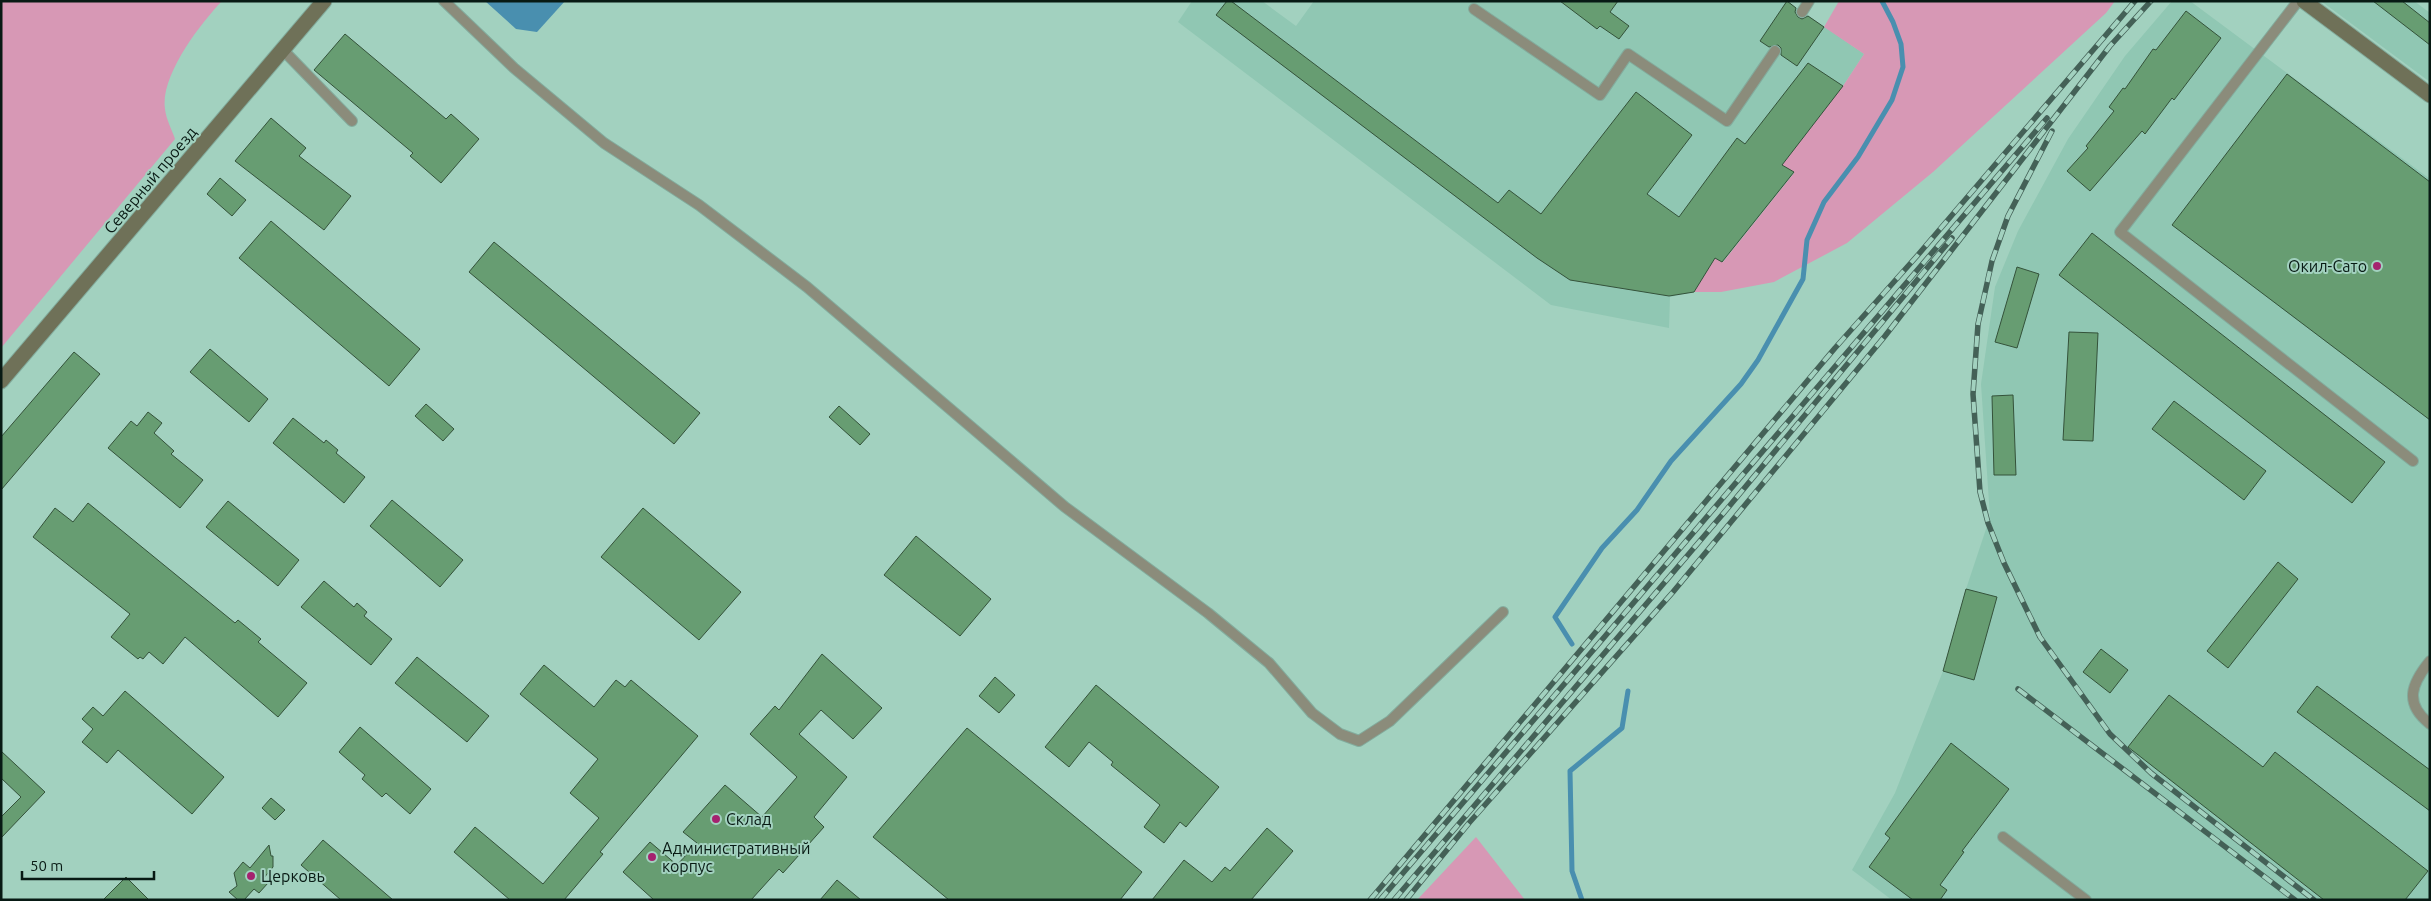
<svg xmlns="http://www.w3.org/2000/svg" width="2431" height="901" font-family="Ubuntu,sans-serif">
<style>
.built{fill:#90c7b3}
.green{fill:#d798b5}
.water{fill:#498faf}
.lines{fill:none;stroke-linecap:round;stroke-linejoin:round}
.stream{stroke:#498faf;stroke-width:5}
.building{fill:#679d72;stroke:#34523a}
.lane-casing{stroke:#83ac9d;stroke-width:12}
.secondary-casing{stroke:#83ac9d;stroke-width:17}
.lane{stroke:#8b8c7b;stroke-width:10}
.secondary{stroke:#6f7158;stroke-width:15}
.rail-casing{stroke:#446157;stroke-width:5.5}
.rail{stroke:#a2d1bf;stroke-width:4;stroke-dasharray:11;stroke-linecap:butt}
.poi-dot{fill:#a5226f;stroke:#a2d1bf;stroke-width:2}
.labels{text-anchor:middle;stroke-width:4;stroke-linejoin:round;paint-order:stroke}
.street-label{font-size:16px;fill:#081a14;stroke:#a2d1bf}
.poi-label{font-size:16px;fill:#081a14;stroke:#a2d1bf;text-anchor:start}
</style>
<rect width="100%" height="100%" fill="#a2d1bf"/>
<g class="built">
<path d="M1192,1H1262L1296,26L1314,1H1787L1864,54L1843,86L1794,172L1722,262L1714,258L1694,292L1670,297L1669,328L1551,305L1178,22Z"/>
<path d="M2172,1H2190L2430,179V900H1892L1852,870L1895,793L1943,671L1966,589L1990,517L1981,384L1995,287L2018,231L2068,139L2125,56Z"/>
<path d="M2321,1H2414L2430,13V82Z"/>
</g>
<g class="green">
<path d="M1,1H222C200,24 160,76 165,109C166,119 172,130 175,139L1,348Z"/>
<path d="M1839,1H2115L2106,13L1933,172L1847,243L1774,282L1721,292H1694L1715,258L1723,262L1794,173L1782,165L1843,86L1864,54L1824,27Z"/>
<path d="M1476,837L1525,900H1417Z"/>
</g>
<path class="water" d="M485,1H565L537,32L516,29Z"/>
<g class="lines">
<g class="stream">
<path d="M1572,644L1555,617L1602,548L1637,510L1671,461L1741,384L1758,360L1803,279L1807,240L1824,202L1858,157L1892,100L1903,67L1901,44L1893,22L1882,1"/>
<path d="M1582,900L1572,871L1570,771L1622,728L1628,691"/>
</g>
</g>
<g class="building">
<path d="M1227,1H1231L1498,203L1509,190L1541,214L1636,92L1692,135L1647,194L1679,217L1737,138L1745,144L1808,63L1843,86L1782,165L1794,172L1722,262L1715,258L1694,292L1669,296L1570,280L1537,258L1216,15Z"/>
<path d="M1560,1H1618L1610,12L1629,26L1619,39L1600,26L1597,29Z"/>
<path d="M1787,1L1796,8L1795,12L1798,17L1802,19L1808,16L1824,27L1797,66L1781,55V48L1778,45L1769,47L1760,41Z"/>
<path d="M2373,1H2402L2430,23V45Z"/>
<path d="M2186,11L2221,38L2174,100L2172,98L2145,134L2142,131L2090,191L2067,171L2088,148L2086,146L2114,111L2109,107L2123,88L2125,89L2153,49L2156,50Z"/>
<path d="M345,34L446,119L451,114L479,139L441,183L410,156L413,153L314,70Z"/>
<path d="M2287,74L2430,182V420L2172,225Z"/>
<path d="M271,118L306,148L299,156L351,196L324,230L235,161Z"/>
<path d="M220,178L246,200L232,216L207,194Z"/>
<path d="M271,221L420,349L389,386L239,258Z"/>
<path d="M2092,233L2385,462L2352,503L2059,275Z"/>
<path d="M494,242L700,413L674,444L469,272Z"/>
<path d="M2017,267L2039,274L2017,348L1995,342Z"/>
<path d="M2069,332L2098,333L2093,441L2063,440Z"/>
<path d="M210,349L268,399L249,422L190,372Z"/>
<path d="M74,352L100,374L1,490V437Z"/>
<path d="M2013,395L2016,475H1994L1992,396Z"/>
<path d="M2174,401L2266,471L2244,500L2152,429Z"/>
<path d="M426,404L454,429L443,441L415,416Z"/>
<path d="M839,406L870,434L860,445L829,417Z"/>
<path d="M148,412L162,423L154,433L174,451L171,454L203,480L180,508L108,448L131,421L137,426Z"/>
<path d="M293,418L324,443L326,440L338,450L336,453L365,477L344,503L273,443Z"/>
<path d="M392,500L463,560L440,587L370,526Z"/>
<path d="M228,501L299,560L278,586L206,527Z"/>
<path d="M88,503L235,623L238,620L261,639L258,642L307,683L278,717L185,637L163,664L149,652L143,659L140,657L138,659L111,637L130,614L33,537L55,508L73,522Z"/>
<path d="M643,508L741,592L699,640L601,557Z"/>
<path d="M916,536L991,599L960,636L884,575Z"/>
<path d="M2278,562L2298,579L2228,668L2207,651Z"/>
<path d="M324,581L354,607L357,603L367,612L364,616L392,639L371,665L301,607Z"/>
<path d="M1966,589L1997,597L1974,680L1943,671Z"/>
<path d="M2101,649L2128,670L2110,693L2083,672Z"/>
<path d="M822,654L882,708L853,739L821,710L799,734L847,777L814,817L824,827L783,873L779,869L751,900H654L623,872L650,842L677,865L697,843L683,832L725,785L762,817L797,777L750,734L775,706L779,710Z"/>
<path d="M417,657L489,716L467,742L395,683Z"/>
<path d="M544,665L594,707L616,680L625,687L631,680L698,736L600,852L603,854L564,900H510L454,852L475,827L543,884L599,818L570,793L598,759L520,694Z"/>
<path d="M995,677L1015,695L999,713L979,696Z"/>
<path d="M1096,685L1219,787L1186,827L1180,822L1164,843L1144,827L1160,805L1111,765L1113,762L1089,742L1069,767L1045,747Z"/>
<path d="M2317,686L2430,770V811L2297,712Z"/>
<path d="M125,691L224,777L192,814L118,750L107,763L82,742L93,729L82,719L93,707L103,716Z"/>
<path d="M2169,695L2263,767L2275,752L2428,871L2405,900H2324L2128,747Z"/>
<path d="M360,727L431,789L410,814L386,793L382,797L362,779L365,775L339,752Z"/>
<path d="M967,728L1142,872L1120,900H949L873,837Z"/>
<path d="M1951,743L2009,789L1962,851L1964,852L1940,885L1947,890L1940,900H1913L1869,867L1890,838L1885,834Z"/>
<path d="M1,751L45,792L1,838V817L21,797L1,778Z"/>
<path d="M271,798L285,810L275,820L262,808Z"/>
<path d="M1267,828L1293,851L1251,900H1152L1184,860L1212,882L1225,867L1230,871Z"/>
<path d="M323,840L393,900H341L301,865Z"/>
<path d="M269,845L271,856H273V867L263,879L268,883L259,893L254,889L244,900H238L229,892L237,886L234,873L243,862L250,868Z"/>
<path d="M126,877L149,900H103Z"/>
<path d="M837,880L861,900H820Z"/>
</g>
<g class="lines">
<defs>
<g id="lane">
<path d="M444,1L514,68L604,143L699,205L807,287L1065,507L1208,613L1269,663L1312,713L1340,734L1359,741L1390,721L1503,612"/>
<path d="M2298,1L2120,232L2413,461"/>
<path d="M1474,9L1600,95L1628,54L1727,121L1775,51"/>
<path d="M1802,12L1809,1"/>
<path d="M283,50L352,121"/>
<path d="M2430,661C2412,683 2403,703 2430,724"/>
<path d="M2003,837L2086,900"/>
</g>
<g id="secondary">
<path d="M2304,1L2430,95"/>
<path d="M1,381L324,1"/>
</g>
</defs>
<use href="#lane" class="lane-casing"/>
<use href="#secondary" class="secondary-casing"/>
<use href="#lane" class="lane"/>
<use href="#secondary" class="secondary"/>
<defs>
<g id="rail">
<path d="M2052,131L2008,216L1992,261L1978,324L1973,394L1980,492L1988,523L2004,563L2040,637L2110,734L2151,773L2314,900"/>
<path d="M2018,689L2295,900"/>
<path d="M1370,900L1835,348L1917,256L2135,1"/>
<path d="M1380,900L2047,118"/>
<path d="M1394,900L1722,515L1952,238"/>
<path d="M1406,900L1469,823L1673,592L1885,336L2110,46L2151,1"/>
</g>
</defs>
<use href="#rail" class="rail-casing"/>
<use href="#rail" class="rail"/>
</g>
<g class="poi-dot">
<circle cx="2377" cy="266" r="5"/>
<circle cx="716" cy="819" r="5"/>
<circle cx="652" cy="857" r="5"/>
<circle cx="251" cy="876" r="5"/>
</g>
<g class="labels">
<g class="street-label">
<text transform="translate(150 180) rotate(-50)" y="6">Северный проезд</text>
</g>
<g class="poi-label">
<text x="2367" y="272" text-anchor="end">Окил-Сато</text>
<text x="726" y="825">Склад</text>
<text x="662" y="854">Административный<tspan x="662" dy="18">корпус</tspan></text>
<text x="261" y="882">Церковь</text>
</g>
</g>
<rect width="2431" height="901" fill="none" stroke="#081a14" stroke-width="5"/>
<path d="M22 871v8h132v-8" fill="none" stroke="#081a14" stroke-width="2.5"/>
<text x="30" y="871" font-size="15" fill="#081a14" stroke="#a2d1bf" stroke-width="4" paint-order="stroke">50 m</text>
</svg>
